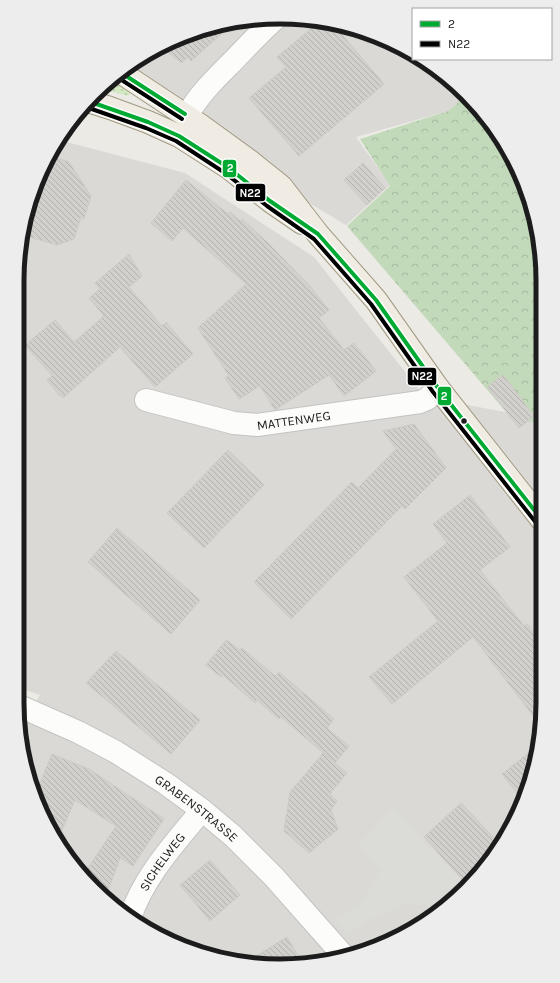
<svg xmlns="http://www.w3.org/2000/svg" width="560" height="983" font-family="Karla,sans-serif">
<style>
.residential{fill:#dad9d6}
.grass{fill:url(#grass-dots)}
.forest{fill:url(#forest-crowns)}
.parking{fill:#dbdbd8}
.building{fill:url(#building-back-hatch);stroke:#cecbc6}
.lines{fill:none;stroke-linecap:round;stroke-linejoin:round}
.street-casing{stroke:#c3c3c1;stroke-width:24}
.primary-casing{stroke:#a19982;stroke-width:24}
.street{stroke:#fcfcfb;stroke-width:22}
.primary{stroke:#f0ece3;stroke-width:22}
.bus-1-casing{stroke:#fff;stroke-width:7}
.bus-2-casing{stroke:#fff;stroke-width:7}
.bus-1{stroke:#0a3;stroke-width:4}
.bus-2{stroke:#000;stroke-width:4}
.bus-dot{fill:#1c1c1c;stroke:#fff;stroke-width:1.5}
.labels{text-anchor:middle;stroke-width:3;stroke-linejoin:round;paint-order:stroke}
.street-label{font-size:13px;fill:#1c1c1c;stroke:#fff}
.rim{fill:none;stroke:#1c1c1c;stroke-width:5}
.line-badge{stroke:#fff;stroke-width:1.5}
.badge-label{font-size:11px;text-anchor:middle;font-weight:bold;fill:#fff}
</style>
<defs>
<pattern id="grass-dots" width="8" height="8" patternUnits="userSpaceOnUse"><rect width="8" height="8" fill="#d4e8c3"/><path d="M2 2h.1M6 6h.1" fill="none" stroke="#b5c6a7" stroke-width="1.8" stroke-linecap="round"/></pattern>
<pattern id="forest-crowns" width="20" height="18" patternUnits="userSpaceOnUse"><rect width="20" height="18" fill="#c3daba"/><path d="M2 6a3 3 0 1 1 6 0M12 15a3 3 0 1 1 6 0" fill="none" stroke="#a7ba9f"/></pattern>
<pattern id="building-back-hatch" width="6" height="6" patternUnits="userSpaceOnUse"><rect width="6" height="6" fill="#d2d0cc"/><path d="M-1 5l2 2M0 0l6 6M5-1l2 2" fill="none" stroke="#b4b2af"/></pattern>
</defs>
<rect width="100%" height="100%" fill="#ebeae5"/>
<g class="residential">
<path d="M263,18L315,19L365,31L412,52L413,53V59H420L466,95L448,111L356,137L390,185L346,225L281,186L125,68L164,44L212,26Z"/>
<path d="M59,140L185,173L314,257L425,397L541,419L542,720L529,787L508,835L453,901L380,946L297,965L212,957L134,922L71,863L31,787L21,728L40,695L17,687L18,263L31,196L52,148Z"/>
</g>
<path class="grass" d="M111,80L131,92L128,96L101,89Z"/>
<path class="forest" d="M466,95L499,134L529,195L541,246V423L513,420L347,226L390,186L360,139L448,111Z"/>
<path class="parking" d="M393,808L461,879L433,905L406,904L372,918L348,934L336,919L359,906L381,870L358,845Z"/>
<g class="building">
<path d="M320,21L333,24L384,84L299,156L249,98L286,67L277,57Z"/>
<path d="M235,22L191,61L188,57L182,63L160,46L164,44L212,26Z"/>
<path d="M49,155L69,162L91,196L84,219L81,217L74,239L57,245L23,235L28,209L36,185Z"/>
<path d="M363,163L385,188L367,205L344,180Z"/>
<path d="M186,180L228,214L230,212L240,221L242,219L267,242L309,285L329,310L319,318L344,350L354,343L376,371L344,396L329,375L275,410L260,386L239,399L225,378L229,376L198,328L246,284L183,228L172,241L151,223Z"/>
<path d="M129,254L142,276L129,287L162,326L166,322L193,354L155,387L120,347L63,398L61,395L60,396L47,380L52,376L25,345L55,320L74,342L104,316L89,298L100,289L95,283Z"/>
<path d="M503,375L534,416L519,428L487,387Z"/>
<path d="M414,424L446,468L405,509L402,506L291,619L254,582L352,482L358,488L396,449L383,431Z"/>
<path d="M228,450L264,485L204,548L167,513Z"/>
<path d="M470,495L510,547L480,570L524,626L527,624L542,643V720L541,726L473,637L392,704L369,677L438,621L404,577L447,543L433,524Z"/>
<path d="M117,528L200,600L171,634L88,562Z"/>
<path d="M226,640L227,641H228L240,650L242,648L275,676L279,672L334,719L327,728L349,746L335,763L281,717L279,719L257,700L255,703L223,675L221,677L206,665Z"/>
<path d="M116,651L200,720L171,754L86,683Z"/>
<path d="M537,746L529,787L523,801L502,774Z"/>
<path d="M323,753L347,773L330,794L337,801L331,810L338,829L309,853L284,831L290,792Z"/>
<path d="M52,754L89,769L164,819L133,866L120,858L106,896L84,874L116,826L75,800L58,839L35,795Z"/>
<path d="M461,803L500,844L467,885L424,837Z"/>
<path d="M210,860L240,895L210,921L180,885Z"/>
<path d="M287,937L303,964L297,965L248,961Z"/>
</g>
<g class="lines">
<defs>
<g id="street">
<path d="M187,116C197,97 213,81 228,66C244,50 259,33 276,18"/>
<path id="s1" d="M146,400L234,423L257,425L420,402L427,399L438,388"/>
<path id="s2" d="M17,705L78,732L116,752L165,783L202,810L233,836L274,877L343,955"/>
<path id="s3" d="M130,918C144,876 175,843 202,810"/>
</g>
<g id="primary">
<path d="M120,72L200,125L251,162L281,186L318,234L376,300L438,388L542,520"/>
<path d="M88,101L110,108L148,122L179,136L229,168L270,201L302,223"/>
</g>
</defs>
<use href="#street" class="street-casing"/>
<use href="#primary" class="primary-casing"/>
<use href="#street" class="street"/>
<use href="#primary" class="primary"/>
<defs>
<g id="bus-1">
<path d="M120,72L185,114"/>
<path d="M88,101L148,122L179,136L229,168L270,201L318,234L376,300L438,388L542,520"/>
</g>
<g id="bus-2">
<path d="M117,77L182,119"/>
<path d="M86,107L146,128L176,141L225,173L267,206L314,239L371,304L433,392L537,524"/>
</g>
</defs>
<use href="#bus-1" class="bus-1-casing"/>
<use href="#bus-2" class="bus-2-casing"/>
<use href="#bus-1" class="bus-1"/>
<use href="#bus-2" class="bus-2"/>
</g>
<circle class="bus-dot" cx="464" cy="421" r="3.5"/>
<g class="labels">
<g class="street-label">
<text dy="5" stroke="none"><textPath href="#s1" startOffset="151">MATTENWEG</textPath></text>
<text dy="5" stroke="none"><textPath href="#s2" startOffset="208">GRABENSTRASSE</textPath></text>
<text dy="5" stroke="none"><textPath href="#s3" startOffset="65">SICHELWEG</textPath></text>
</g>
</g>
<path d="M0 0H560V983H0ZM280 24H280A256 256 0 0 1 536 280V703A256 256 0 0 1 280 959H280A256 256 0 0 1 24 703V280A256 256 0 0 1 280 24Z" fill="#ededed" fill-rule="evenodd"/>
<path class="rim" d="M280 24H280A256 256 0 0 1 536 280V703A256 256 0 0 1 280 959H280A256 256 0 0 1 24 703V280A256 256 0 0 1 280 24Z"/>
<g class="line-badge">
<rect x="222" y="159" width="15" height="19" rx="4" fill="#0a3"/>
<rect x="235" y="183" width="31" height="19" rx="4" fill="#000"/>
<rect x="407" y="367" width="30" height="19" rx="4" fill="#000"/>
<rect x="437" y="386" width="15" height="20" rx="4" fill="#0a3"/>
</g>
<g class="badge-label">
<text x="230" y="172">2</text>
<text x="250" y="197">N22</text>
<text x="422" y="380">N22</text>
<text x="444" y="400">2</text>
</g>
<rect x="412" y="8" width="140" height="52" fill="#ffffff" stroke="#a4a4a4"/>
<rect x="420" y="21" width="20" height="6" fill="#00aa33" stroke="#a4a4a4"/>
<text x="448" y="28" font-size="12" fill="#1c1c1c">2</text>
<rect x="420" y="41" width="20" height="6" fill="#000000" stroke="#a4a4a4"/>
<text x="448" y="48" font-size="12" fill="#1c1c1c">N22</text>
</svg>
